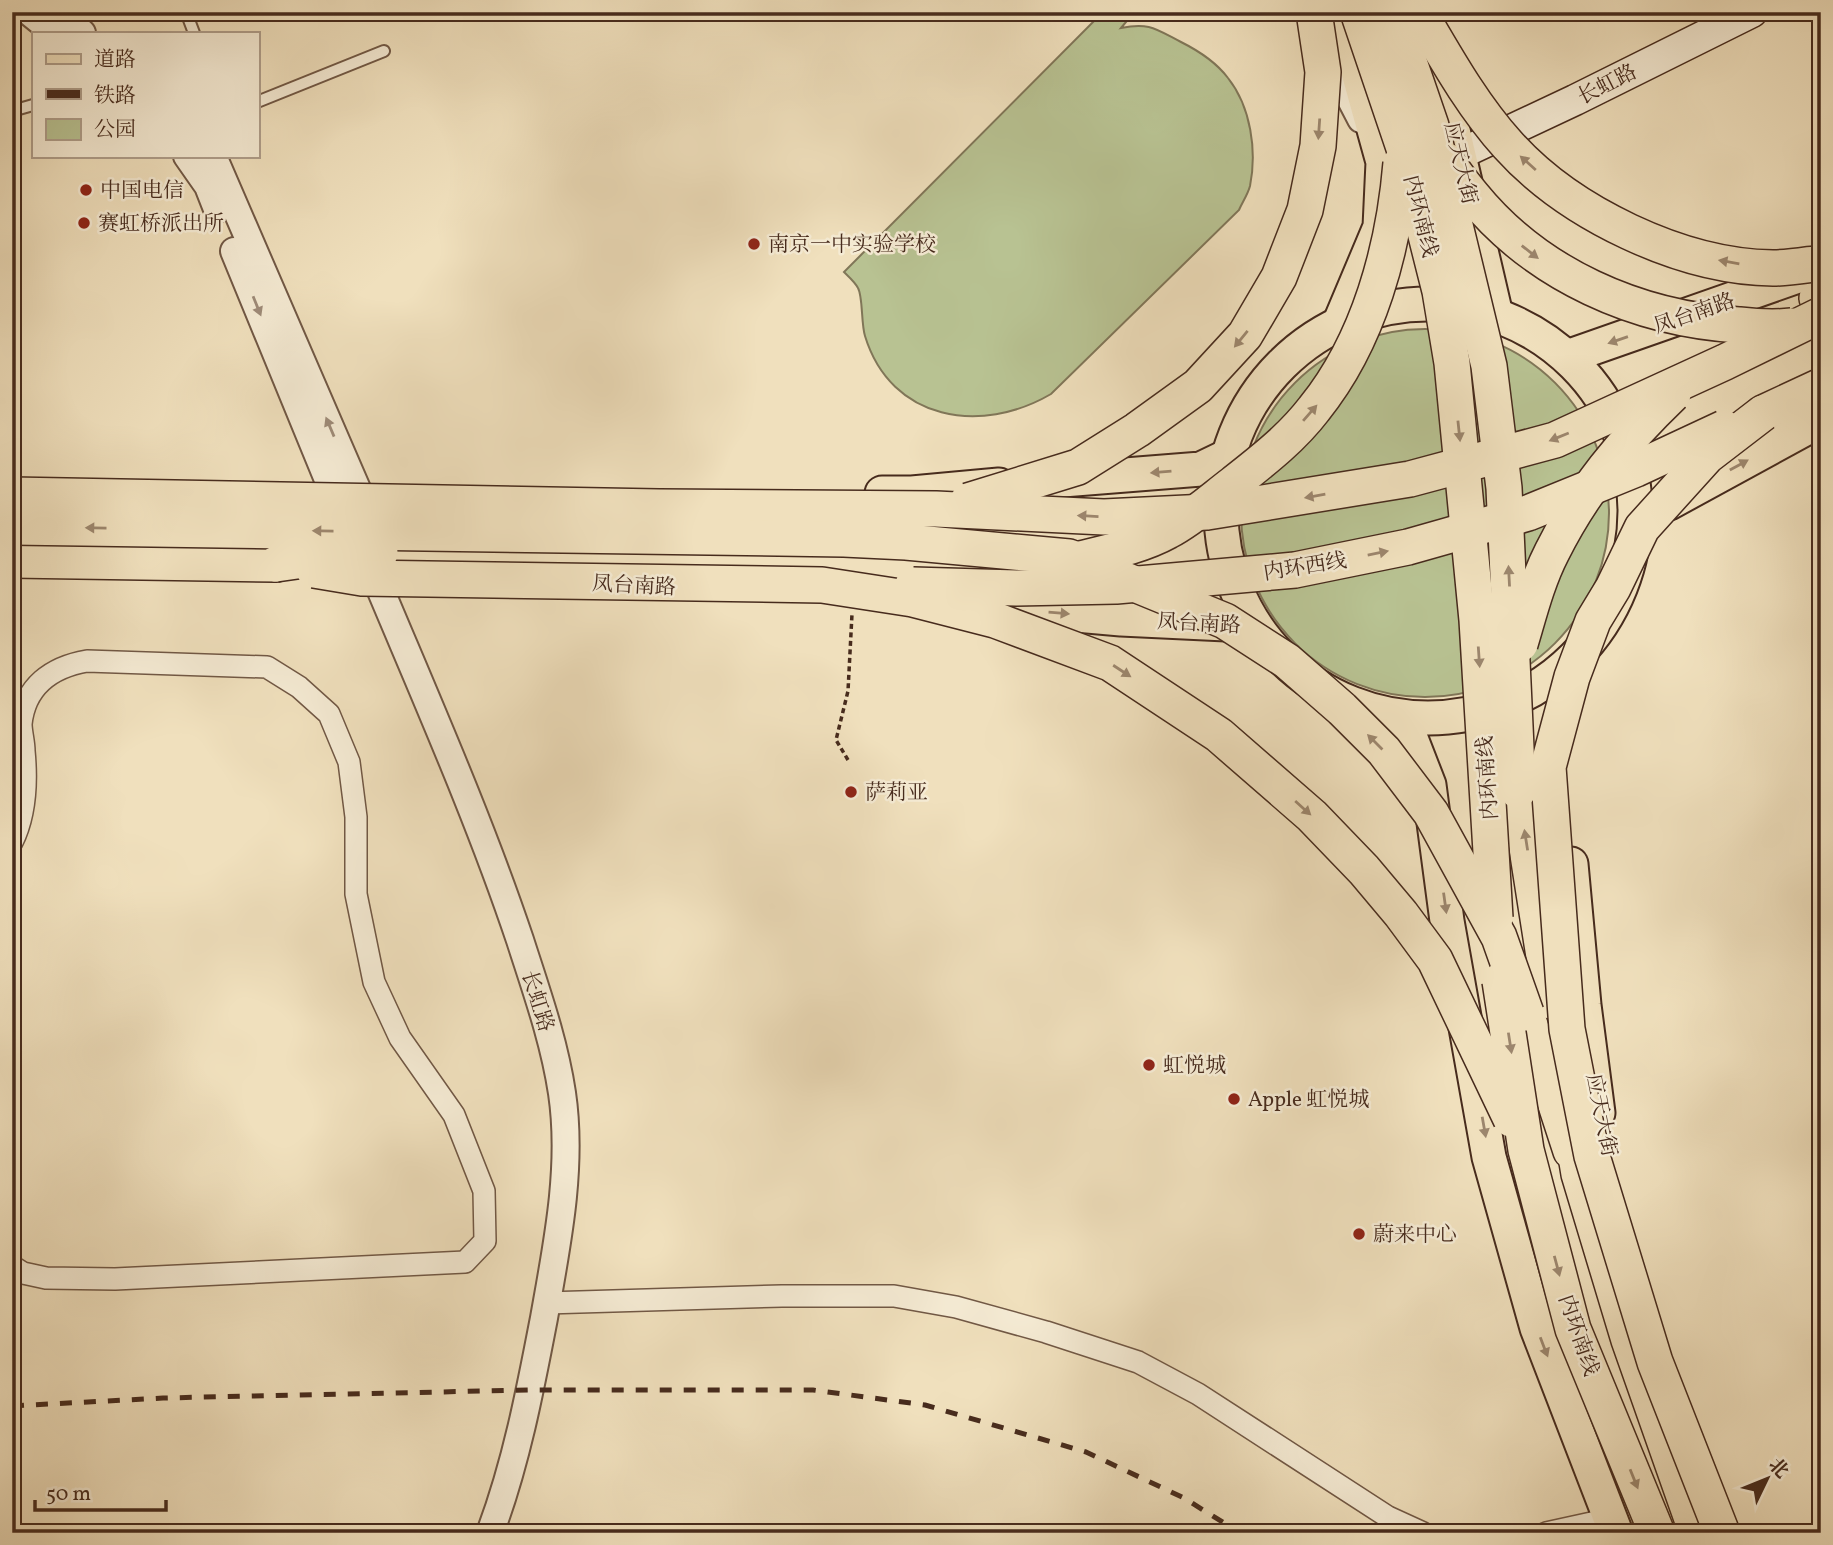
<svg xmlns="http://www.w3.org/2000/svg" width="1833" height="1545" font-family="Vollkorn,'Noto Serif SC',serif">
<style>
.green{fill:#b8c292;stroke:#807658;stroke-width:2}
.lines{fill:none;stroke-linecap:round;stroke-linejoin:round}
.service-casing{stroke:#715845;stroke-width:14}
.minor-casing{stroke:#715845;stroke-width:24}
.tertiary-casing{stroke:#715845;stroke-width:30}
.secondary-casing{stroke:#472b1d;stroke-width:33}
.primary-casing{stroke:#472b1d;stroke-width:37}
.trunk-casing{stroke:#472b1d;stroke-width:38}
.path{stroke:#472b1d;stroke-width:3.5;stroke-dasharray:5 3.5;stroke-linecap:butt}
.service{stroke:#f5ebd4;stroke-width:10}
.minor{stroke:#f5ebd4;stroke-width:21}
.tertiary{stroke:#f5ebd4;stroke-width:26}
.secondary{stroke:#f5ebd4;stroke-width:30}
.primary{stroke:#f0e0bd;stroke-width:33}
.trunk{stroke:#f0e0bd;stroke-width:35}
.rail{stroke:#472b1d;stroke-width:5;stroke-dasharray:12 12;stroke-linecap:butt}
.trunk-bridge-casing{stroke:#472b1d;stroke-width:38;stroke-linecap:butt}
.trunk-bridge{stroke:#f0e0bd;stroke-width:35}
.oneway{fill:#9c866d}
.oneway2{fill:#9e8b78}
.poi-dot{fill:#8f2418;stroke:#f5ebd4;stroke-width:2.5}
.labels{text-anchor:middle;stroke-width:5;stroke-linejoin:round;paint-order:stroke}
.street-label{font-size:21px;fill:#472b1d;stroke:#f5ebd4}
.poi-label{font-size:21px;fill:#472b1d;stroke:#f5ebd4;text-anchor:start}
</style>
<rect width="100%" height="100%" fill="#f0e0bd"/>
<filter id="stains"><feTurbulence type="fractalNoise" baseFrequency=".00286" numOctaves="4"/><feColorMatrix values="0 0 0 0 .2 0 0 0 0 .09 0 0 0 0 .02 0 0 0 .5 -.17"/></filter>
<radialGradient id="worn" r=".72"><stop offset=".6" stop-color="#630" stop-opacity="0"/><stop offset="1" stop-color="#630" stop-opacity=".3"/></radialGradient>
<g class="green">
<path d="M1103,12H1117L1126,22L1121,28C1149,22 1156,29 1181,42C1199,51 1216,62 1228,78C1251,107 1257,151 1250,186C1248,194 1242,203 1239,210L1051,394C981,435 891,421 865,336C861,323 863,297 858,288C855,282 848,276 844,272Z"/>
<circle cx="1425" cy="513" r="184"/>
</g>
<g class="lines">
<defs>
<g id="service">
<path d="M186,12L194,33"/>
<path d="M257,102L384,51"/>
<path d="M12,111L33,105"/>
</g>
<g id="minor">
<path d="M12,842C26,814 27,782 24,751C24,742 21,732 21,724C25,686 52,667 87,661L267,667L299,687L329,714L349,762L356,817V894L374,982L400,1038L454,1115L484,1191L485,1241L465,1262L115,1279L46,1278L23,1273L12,1266"/>
<path d="M546,1303L782,1296H894L956,1307L1046,1332L1138,1362L1198,1394L1388,1517L1423,1533"/>
<path d="M1546,1533L1610,1519"/>
</g>
<g id="tertiary">
<path d="M29,12L55,33"/>
<path d="M58,12L82,33"/>
<path d="M1324,48L1361,119"/>
<path d="M187,156L208,186L217,209"/>
<path d="M209,156L216,163L357,489L363,518"/>
<path d="M234,251L331,487"/>
<path d="M371,563L373,572C424,694 478,815 520,940C536,990 554,1040 562,1093C573,1167 557,1245 544,1318C530,1391 516,1464 490,1533"/>
</g>
<path id="secondary" d="M1436,156L1460,154L1575,100L1752,12"/>
<g id="primary">
<path d="M1338,12L1352,50L1383,162L1380,227L1340,322"/>
<path d="M1433,44L1496,315"/>
<circle cx="1428" cy="511" r="207"/>
<path d="M1567,357L1815,270"/>
<path d="M1050,481L1201,469L1226,457"/>
<path d="M882,493H912L999,485"/>
<path d="M1669,503L1821,420"/>
<path d="M973,606L1121,619L1226,624"/>
<path d="M1403,718L1429,785L1447,921L1489,1157L1537,1328L1616,1533"/>
<path d="M1571,864L1584,1005L1598,1113"/>
</g>
<g id="trunk">
<path d="M1817,298L1821,296"/>
<path d="M1763,413L1821,386"/>
<path d="M12,560L276,564"/>
<path d="M1518,791L1551,1001"/>
<path d="M1526,1013L1571,1151"/>
<path d="M1571,1126L1579,1174L1629,1340L1697,1533"/>
</g>
</defs>
<use href="#service" class="service-casing"/>
<use href="#minor" class="minor-casing"/>
<use href="#tertiary" class="tertiary-casing"/>
<use href="#secondary" class="secondary-casing"/>
<use href="#primary" class="primary-casing"/>
<use href="#trunk" class="trunk-casing"/>
<path class="path" d="M848,760L836,740L848,691L852,614"/>
<use href="#service" class="service"/>
<use href="#minor" class="minor"/>
<use href="#tertiary" class="tertiary"/>
<use href="#secondary" class="secondary"/>
<use href="#primary" class="primary"/>
<use href="#trunk" class="trunk"/>
<path class="rail" d="M12,1406L163,1398L530,1390H813L925,1405L1086,1452L1184,1498L1240,1533"/>
<defs>
<g id="trunk-bridge">
<path d="M1358,12L1404,148L1440,291L1452,363L1477,620L1495,918"/>
<path d="M1392,12L1431,126L1489,366L1504,488L1518,791"/>
<path d="M1419,12C1446,58 1472,105 1508,145C1569,213 1681,267 1773,268C1789,268 1805,265 1821,263"/>
<path d="M1447,161C1454,173 1463,184 1472,195C1537,275 1637,319 1739,325C1757,327 1774,328 1792,326"/>
<path d="M12,495L659,507L936,509L1104,517L1207,512L1410,479L1555,440L1725,362L1821,315"/>
<path d="M968,501L1078,467L1137,430L1198,386L1245,335L1279,277L1305,210L1318,146L1323,72L1314,12"/>
<path d="M12,527L844,539L906,542L1069,557L1225,621L1287,661L1342,709L1384,751L1431,813L1499,937L1526,1013"/>
<path d="M1072,561C1104,553 1139,547 1168,531C1191,519 1212,500 1233,484C1262,461 1291,439 1314,409C1369,341 1394,248 1401,163"/>
<path d="M276,564L353,553H380"/>
<path d="M314,570L362,578L822,585L913,599L995,620L1110,663L1219,735L1312,816L1364,870L1401,914L1435,960L1511,1119"/>
<path d="M913,585L1016,588L1116,586L1295,570L1408,547L1528,513L1636,469L1724,428"/>
<path d="M1520,644C1529,614 1537,581 1552,552C1583,490 1623,442 1673,394"/>
<path d="M1500,981L1526,1150L1573,1329L1657,1533"/>
<path d="M1722,1533L1655,1362L1592,1156L1567,1029L1548,767L1572,677L1593,621L1613,588L1642,528L1707,456L1763,413"/>
</g>
</defs>
<use href="#trunk-bridge" class="trunk-bridge-casing"/>
<use href="#trunk-bridge" class="trunk-bridge"/>
</g>
<defs><path id="oneway-solid" d="M-6-.8H1V-3.2L6.5 0L1 3.2V.8H-6Z" transform="scale(1.75)"/></defs>
<g class="oneway">
<use href="#oneway-solid" transform="translate(1319 129) rotate(94)"/>
<use href="#oneway-solid" transform="translate(1528 163) rotate(-138)"/>
<use href="#oneway-solid" transform="translate(1530 252) rotate(38)"/>
<use href="#oneway-solid" transform="translate(1729 262) rotate(-170)"/>
<use href="#oneway-solid" transform="translate(1241 339) rotate(129)"/>
<use href="#oneway-solid" transform="translate(1618 340) rotate(161)"/>
<use href="#oneway-solid" transform="translate(1310 413) rotate(-49)"/>
<use href="#oneway-solid" transform="translate(1459 431) rotate(84)"/>
<use href="#oneway-solid" transform="translate(1559 437) rotate(158)"/>
<use href="#oneway-solid" transform="translate(1739 465) rotate(-29)"/>
<use href="#oneway-solid" transform="translate(1161 472) rotate(175)"/>
<use href="#oneway-solid" transform="translate(1315 496) rotate(170)"/>
<use href="#oneway-solid" transform="translate(1088 516) rotate(-177)"/>
<use href="#oneway-solid" transform="translate(96 528) rotate(-179)"/>
<use href="#oneway-solid" transform="translate(323 531) rotate(-179)"/>
<use href="#oneway-solid" transform="translate(1378 553) rotate(-11)"/>
<use href="#oneway-solid" transform="translate(1509 576) rotate(-93)"/>
<use href="#oneway-solid" transform="translate(1059 613) rotate(5)"/>
<use href="#oneway-solid" transform="translate(1479 657) rotate(86)"/>
<use href="#oneway-solid" transform="translate(1122 671) rotate(33)"/>
<use href="#oneway-solid" transform="translate(1375 742) rotate(-135)"/>
<use href="#oneway-solid" transform="translate(1303 808) rotate(42)"/>
<use href="#oneway-solid" transform="translate(1526 840) rotate(-99)"/>
<use href="#oneway-solid" transform="translate(1445 903) rotate(82)"/>
<use href="#oneway-solid" transform="translate(1510 1043) rotate(81)"/>
<use href="#oneway-solid" transform="translate(1484 1127) rotate(80)"/>
<use href="#oneway-solid" transform="translate(1557 1266) rotate(75)"/>
<use href="#oneway-solid" transform="translate(1544 1347) rotate(69)"/>
<use href="#oneway-solid" transform="translate(1634 1479) rotate(68)"/>
</g>
<g class="oneway2">
<use href="#oneway-solid" transform="translate(257 306) rotate(68)"/>
<use href="#oneway-solid" transform="translate(330 427) rotate(-113)"/>
</g>
<g class="poi-dot">
<circle cx="86" cy="190" r="7"/>
<circle cx="84" cy="223" r="7"/>
<circle cx="754" cy="244" r="7"/>
<circle cx="851" cy="792" r="7"/>
<circle cx="1149" cy="1065" r="7"/>
<circle cx="1234" cy="1099" r="7"/>
<circle cx="1359" cy="1234" r="7"/>
</g>
<g class="labels">
<g class="street-label">
<text transform="translate(1607 84) rotate(-27)" y="7">长虹路</text>
<text transform="translate(1461 163) rotate(77)" y="7">应天大街</text>
<text transform="translate(1421 216) rotate(76)" y="7">内环南线</text>
<text transform="translate(1694 313) rotate(-19)" y="7">凤台南路</text>
<text transform="translate(1305 566) rotate(-9)" y="7">内环西线</text>
<text transform="translate(634 585) rotate(3)" y="7">凤台南路</text>
<text transform="translate(1199 623) rotate(3)" y="7">凤台南路</text>
<text transform="translate(1487 778) rotate(-94)" y="7">内环南线</text>
<text transform="translate(538 1001) rotate(73)" y="7">长虹路</text>
<text transform="translate(1602 1115) rotate(79)" y="7">应天大街</text>
<text transform="translate(1579 1335) rotate(71)" y="7">内环南线</text>
</g>
<g class="poi-label">
<text x="100" y="197">中国电信</text>
<text x="98" y="230">赛虹桥派出所</text>
<text x="768" y="251">南京一中实验学校</text>
<text x="865" y="799">萨莉亚</text>
<text x="1163" y="1072">虹悦城</text>
<text x="1248" y="1106">Apple 虹悦城</text>
<text x="1373" y="1241">蔚来中心</text>
</g>
</g>
<rect width="1833" height="1545" fill="none" stroke="#f0e0bd" stroke-width="42"/>
<rect x="14" y="14" width="1805" height="1517" fill="none" stroke="#472b1d" stroke-width="3.5"/>
<rect x="21" y="21" width="1791" height="1503" fill="none" stroke="#472b1d" stroke-width="2"/>
<rect x="32" y="32" width="228" height="126" fill="#f5ebd4" stroke="#af9e8b" stroke-width="2"/>
<rect x="46" y="54" width="35" height="10" fill="#f0e0bd" stroke="#af9e8b" stroke-width="2"/>
<text x="94" y="66" font-size="21" fill="#472b1d">道路</text>
<rect x="46" y="89" width="35" height="10" fill="#472b1d" stroke="#af9e8b" stroke-width="2"/>
<text x="94" y="102" font-size="21" fill="#472b1d">铁路</text>
<rect x="46" y="119" width="35" height="21" fill="#b8c292" stroke="#af9e8b" stroke-width="2"/>
<text x="94" y="136" font-size="21" fill="#472b1d">公园</text>
<g transform="translate(1767 1479) rotate(47)" stroke="#f5ebd4" stroke-width="5" paint-order="stroke">
<path d="M0-5L12 26L0 18L-12 26Z" fill="#472b1d"/>
<text y="-10" font-size="19" font-weight="bold" text-anchor="middle" fill="#472b1d">北</text>
</g>
<path d="M35 1500v10h131v-10" fill="none" stroke="#472b1d" stroke-width="3.5"/>
<text x="46" y="1500" font-size="21" fill="#472b1d" stroke="#f5ebd4" stroke-width="5" paint-order="stroke">50 m</text>
<rect width="100%" height="100%" filter="url(#stains)"/>
<rect width="100%" height="100%" fill="url(#worn)"/>
</svg>
